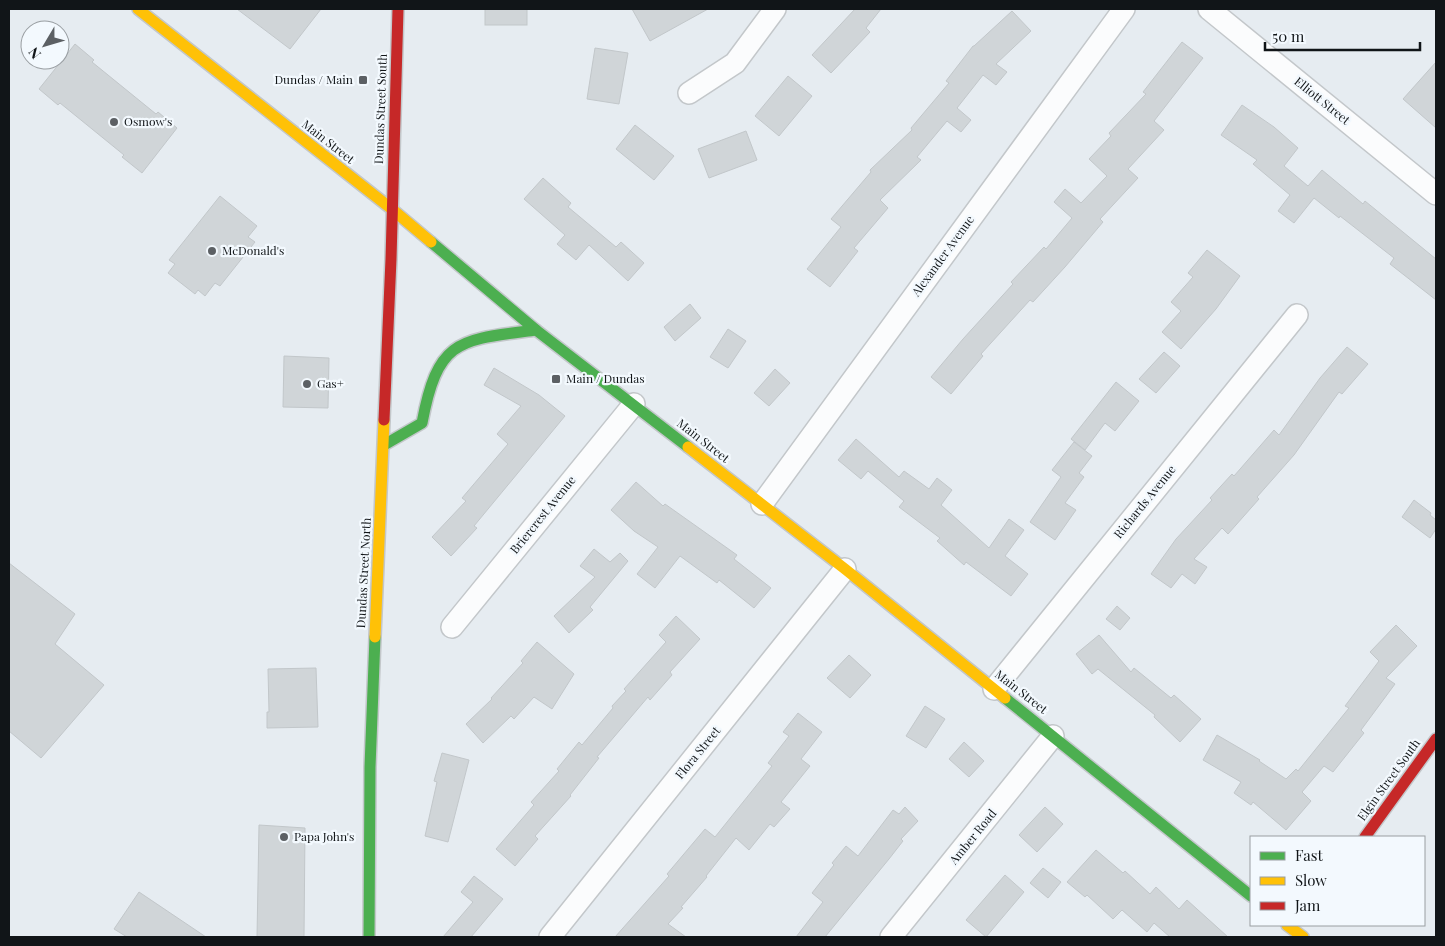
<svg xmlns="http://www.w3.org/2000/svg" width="1445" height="946" font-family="'Playfair Display',serif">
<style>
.building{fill:#d0d5d8;stroke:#c2c7ca}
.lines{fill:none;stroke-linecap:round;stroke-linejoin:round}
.street-casing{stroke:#c3c7ca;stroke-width:24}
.fast-casing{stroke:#c3c7ca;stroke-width:14}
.slow-casing{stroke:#c3c7ca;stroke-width:14}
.jam-casing{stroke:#c3c7ca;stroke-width:14}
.street{stroke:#fbfcfd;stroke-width:21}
.fast{stroke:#4caf50;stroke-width:11}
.slow{stroke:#ffc107;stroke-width:11}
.jam{stroke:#c62828;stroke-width:11}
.poi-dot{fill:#5c6064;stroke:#f3f9fe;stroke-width:2}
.labels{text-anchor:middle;stroke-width:4.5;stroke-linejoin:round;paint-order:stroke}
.poi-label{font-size:12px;fill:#111518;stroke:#f3f9fe;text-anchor:start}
.street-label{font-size:12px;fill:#111518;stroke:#f3f9fe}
</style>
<rect width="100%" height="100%" fill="#e6ecf1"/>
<g class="building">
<path d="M237,9H321L290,49Z"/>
<rect x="485" y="9" width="42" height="16"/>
<path d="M632,9H708L650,41Z"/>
<path d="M855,9H881L866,28L870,32L831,73L812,55Z"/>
<path d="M1012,11L1031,31L996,64L1007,72L996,85L983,75L957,108L971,120L961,132L947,121L917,157L921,160L880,200L888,208L854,248L858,251L830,287L807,269L841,227L831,219L871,172L870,170L912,130L911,128L949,83L946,81L973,46H974Z"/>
<path d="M1182,42L1203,58L1154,121L1164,130L1128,169L1138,178L1100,219L1103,222L1065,267L1033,302L1030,300L981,354L983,356L951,394L931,377L963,339L1013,284L1011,282L1044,247L1046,249L1072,218L1054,202L1065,189L1081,203L1107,176L1089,159L1111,136L1109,133L1146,94L1143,92Z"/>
<path d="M75,44L94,60L92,62L156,114L158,112L177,128L142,173L122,157L124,155L60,103L58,105L39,89Z"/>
<path d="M595,48L628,53L619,104L587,99Z"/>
<path d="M1436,62V128L1403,99Z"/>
<path d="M788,76L812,96L779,136L755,116Z"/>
<path d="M1242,105L1274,127L1298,148L1284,166L1308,186L1322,170L1363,204L1365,201L1436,259V300L1390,264L1394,258L1340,216L1339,218L1314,198L1294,223L1278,211L1290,195L1253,164L1257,160L1221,135Z"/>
<path d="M635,125L674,156L654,180L616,149Z"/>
<path d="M746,131L757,160L709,178L698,149Z"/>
<path d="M543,178L571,203L568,207L616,247L621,242L644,263L628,281L589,245L576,260L557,244L565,235L524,199Z"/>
<path d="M220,196L257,226L248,237L255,242L220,286L215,283L205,296L198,290L195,294L168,273L175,264L169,260Z"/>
<path d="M1207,250L1240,276L1216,309L1181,349L1162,332L1181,311L1171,302L1193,277L1188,273Z"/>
<path d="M690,304L701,318L675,341L664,327Z"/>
<path d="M728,329L746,341L728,368L710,357Z"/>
<path d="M1347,347L1368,364L1342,394L1339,392L1294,455L1257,497L1259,499L1228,534L1222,528L1194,559L1207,567L1195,584L1182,574L1171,588L1151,574L1176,539L1212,500L1210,498L1232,474L1234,476L1274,430L1279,435L1320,378Z"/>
<path d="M1164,352L1180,366L1156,393L1139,379Z"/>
<path d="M284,356L329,358L328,408L283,407Z"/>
<path d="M494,368L539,395L565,416L474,526L477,528L451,556L432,537L466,501L462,498L508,444L497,434L521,406L484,385Z"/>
<path d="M775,369L790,383L769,406L754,393Z"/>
<path d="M1116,382L1139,401L1115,431L1105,423L1085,450L1071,439Z"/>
<path d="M856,439L899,477L904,471L929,489L937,478L952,490L941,505L989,548L1009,519L1024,530L1005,556L1028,574L1011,596L966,562L964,565L937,541L940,538L899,507L904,501L868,471L861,479L838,460Z"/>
<path d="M1074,442L1092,456L1079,473L1084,477L1065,503L1076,510L1055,540L1030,522L1061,477L1052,470Z"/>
<path d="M636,482L663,506L665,504L737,555L734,559L771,588L754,608L719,580L717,583L680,556L655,588L637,574L658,547L634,531L611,510Z"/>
<path d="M1414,500L1431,513L1430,515L1436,520V529L1430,538L1402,517Z"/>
<path d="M594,549L610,562L620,553L628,561L590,607L593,610L569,633L554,616L595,577L580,566Z"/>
<path d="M9,563L75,614L55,644L104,685L41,758L9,731Z"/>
<path d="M1117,606L1130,618L1120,630L1106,619Z"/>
<path d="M676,616L700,639L670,672L672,675L650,700L648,697L597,757L599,758L570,795L571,796L535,836L538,839L515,866L496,849L534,805L531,802L559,771L557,769L579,742L582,745L613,708L612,706L626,691L624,689L666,642L659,635Z"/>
<path d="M1396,625L1417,646L1386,678L1395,684L1361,730L1364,733L1333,772L1324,766L1302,792L1311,801L1286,830L1253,802L1251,805L1234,793L1241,782L1203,760L1217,735L1260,760L1259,761L1286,779L1296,769L1298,771L1349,708L1345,706L1379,661L1370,652Z"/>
<path d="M1099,635L1131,672L1134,668L1171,698L1174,695L1201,719L1180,742L1154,717L1155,715L1098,669L1092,674L1076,654Z"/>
<path d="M537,642L574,674L552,709L534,697L514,719L511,716L483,743L466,724L492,699L491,698L523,663L521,661Z"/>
<path d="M849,655L871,675L850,698L827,678Z"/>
<path d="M316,668L318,727L267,728V712H269L268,669Z"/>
<path d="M925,706L945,719L926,748L906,736Z"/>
<path d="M798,713L822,732L801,759L810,766L781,802L790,809L774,827L770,824L749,850L736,838L706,876L707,877L681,907L683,908L668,924L686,937H615L669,876L667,874L705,829L715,837L772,766L768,763L789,736L783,732Z"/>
<path d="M964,742L984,761L969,777L949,759Z"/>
<path d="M442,753L469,760L448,842L425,836L437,782L434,781Z"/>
<path d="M905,807L918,821L901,839L903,841L889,859L825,937H796L823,902L812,893L834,865L832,863L846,846L858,856L893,810L899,814Z"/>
<path d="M1045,807L1063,824L1037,852L1019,835Z"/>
<path d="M259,825L305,828L304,937H257Z"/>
<path d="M1096,850L1123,873L1125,871L1150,894L1156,887L1179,909L1187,900L1228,937H1170L1154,923L1147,932L1122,910L1113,919L1087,895L1085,897L1067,882Z"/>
<path d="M1043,868L1061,882L1048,898L1030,883Z"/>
<path d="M1005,875L1024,892L986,937L966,920Z"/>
<path d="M474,876L503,899L471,937H443L473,902L461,892Z"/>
<path d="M139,892L206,937H127L114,929Z"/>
</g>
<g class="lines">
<defs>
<g id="street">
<path d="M1209,9L1436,194"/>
<path d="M689,93L735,63L775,9"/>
<path d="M762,504L1124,9"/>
<path d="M452,627L634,404"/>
<path d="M994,689L1297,315"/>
<path d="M550,937L845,569"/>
<path d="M891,937L1053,736"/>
</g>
<g id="fast">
<path d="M431,242L536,330L688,447"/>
<path d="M384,445L422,423C438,338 459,340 536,330"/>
<path d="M1005,698L1251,896"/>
<path d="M369,937L370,767L375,637"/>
</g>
<g id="slow">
<path d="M138,9L393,210L431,242"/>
<path d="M688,447L845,569L1005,698"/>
<path d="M375,637L384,420"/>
<path d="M1287,925L1303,937"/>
</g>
<g id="jam">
<path d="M384,420L391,259L398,9"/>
<path d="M1365,837L1436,739"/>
</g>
</defs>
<use href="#street" class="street-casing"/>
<use href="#fast" class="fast-casing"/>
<use href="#slow" class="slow-casing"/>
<use href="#jam" class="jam-casing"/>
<use href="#street" class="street"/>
<use href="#fast" class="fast"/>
<use href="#slow" class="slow"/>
<use href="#jam" class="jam"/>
</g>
<g class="poi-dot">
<rect x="358" y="75" width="10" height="10" rx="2.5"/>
<circle cx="114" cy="122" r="5"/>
<circle cx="212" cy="251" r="5"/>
<rect x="551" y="374" width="10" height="10" rx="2.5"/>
<circle cx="307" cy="384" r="5"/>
<circle cx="284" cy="837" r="5"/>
</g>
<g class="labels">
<g class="poi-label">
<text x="353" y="84" text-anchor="end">Dundas / Main</text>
<text x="124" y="126">Osmow's</text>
<text x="222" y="255">McDonald's</text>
<text x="566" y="383">Main / Dundas</text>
<text x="317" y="388">Gas+</text>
<text x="294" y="841">Papa John's</text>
</g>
<g class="street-label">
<text transform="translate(1322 101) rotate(39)" y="4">Elliott Street</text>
<text transform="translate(381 109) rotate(-88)" y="4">Dundas Street South</text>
<text transform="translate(328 142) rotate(38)" y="4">Main Street</text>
<text transform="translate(943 256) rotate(-54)" y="4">Alexander Avenue</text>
<text transform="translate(703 441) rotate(38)" y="4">Main Street</text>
<text transform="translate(1145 502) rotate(-51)" y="4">Richards Avenue</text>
<text transform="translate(543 515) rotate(-51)" y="4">Briercrest Avenue</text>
<text transform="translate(364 573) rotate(-87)" y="4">Dundas Street North</text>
<text transform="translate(1021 692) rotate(38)" y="4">Main Street</text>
<text transform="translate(698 753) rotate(-51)" y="4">Flora Street</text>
<text transform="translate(1389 780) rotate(-54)" y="4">Elgin Street South</text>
<text transform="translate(973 837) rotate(-51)" y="4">Amber Road</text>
</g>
</g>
<rect width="1445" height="946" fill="none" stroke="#111518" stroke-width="20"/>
<rect x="1250" y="836" width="175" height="90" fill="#f3f9fe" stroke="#999ea2"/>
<rect x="1260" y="852" width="25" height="8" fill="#4caf50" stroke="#999ea2"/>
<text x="1295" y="861" font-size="15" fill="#111518">Fast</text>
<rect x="1260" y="877" width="25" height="8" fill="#ffc107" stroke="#999ea2"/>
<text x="1295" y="886" font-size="15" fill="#111518">Slow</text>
<rect x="1260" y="902" width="25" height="8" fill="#c62828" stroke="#999ea2"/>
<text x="1295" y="911" font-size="15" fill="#111518">Jam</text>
<g transform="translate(45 45) rotate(232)"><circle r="24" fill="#f3f9fe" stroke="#999ea2"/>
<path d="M0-4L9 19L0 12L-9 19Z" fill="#5c6064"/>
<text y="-8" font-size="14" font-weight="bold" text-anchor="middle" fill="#111518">N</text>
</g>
<path d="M1265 42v8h155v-8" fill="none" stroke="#111518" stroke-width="2.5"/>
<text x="1272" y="42" font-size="15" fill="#111518" stroke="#f3f9fe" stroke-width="4" paint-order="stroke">50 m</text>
</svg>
